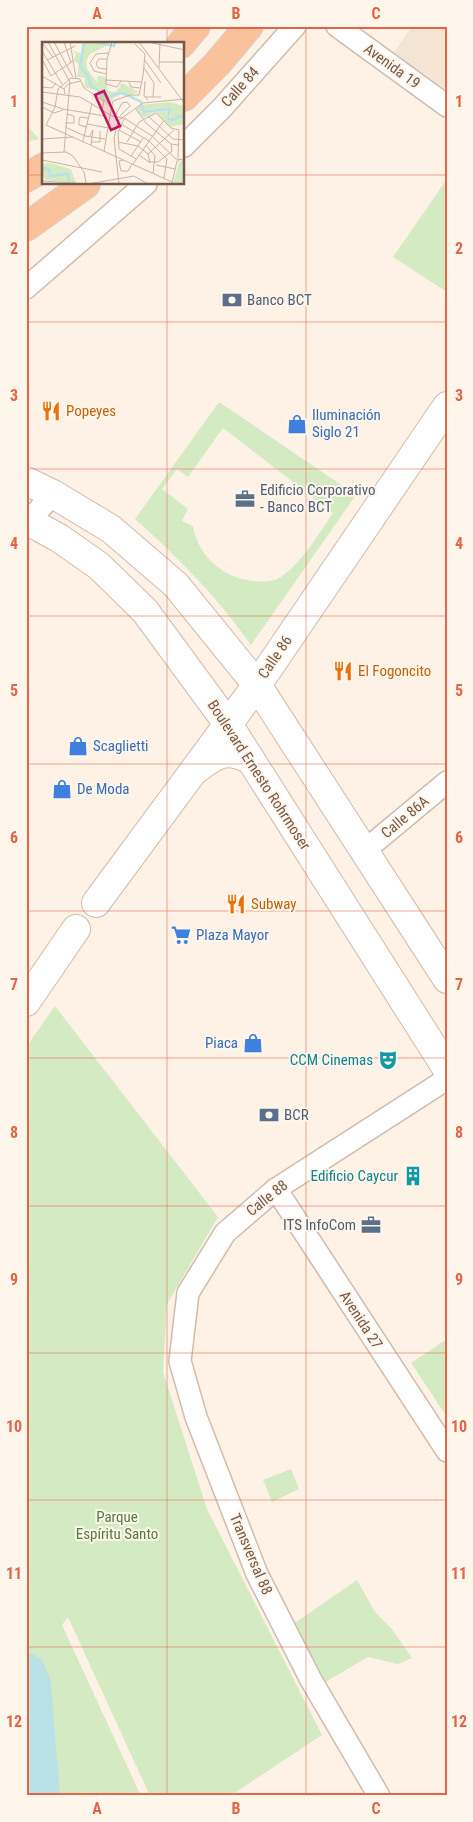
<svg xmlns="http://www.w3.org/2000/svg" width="473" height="1822" font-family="'Roboto Condensed',sans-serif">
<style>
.residential{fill:#f4e4d3}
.green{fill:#d4eac3;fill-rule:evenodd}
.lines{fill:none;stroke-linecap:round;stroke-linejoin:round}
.river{stroke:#b9e2e6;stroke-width:40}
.minor-casing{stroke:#d0bcad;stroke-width:24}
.tertiary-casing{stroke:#d0bcad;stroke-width:30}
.secondary-casing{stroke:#d3bbab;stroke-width:30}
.trunk-casing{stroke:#d9d0cc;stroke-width:30}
.minor{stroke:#fff;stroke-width:21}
.tertiary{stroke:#fff;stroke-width:28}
.secondary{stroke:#fff;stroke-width:28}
.trunk{stroke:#fac29c;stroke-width:28}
.grid{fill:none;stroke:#e26548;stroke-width:1;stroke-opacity:0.55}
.labels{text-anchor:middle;stroke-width:4;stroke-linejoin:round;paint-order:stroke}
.street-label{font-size:15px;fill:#765849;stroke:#fff6eb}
.service-label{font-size:15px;fill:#4e5e75;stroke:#fff6eb;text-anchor:start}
.food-label{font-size:15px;fill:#c56008;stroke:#fff6eb;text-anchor:start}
.shop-label{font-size:15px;fill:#366cbe;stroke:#fff6eb;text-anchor:start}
.culture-label{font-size:15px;fill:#0d838f;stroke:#fff6eb;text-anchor:end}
.park-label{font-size:15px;fill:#547c42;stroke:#fff6eb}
.inset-river{fill:none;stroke:#b9e2e6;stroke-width:2.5}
.inset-road{fill:none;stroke:#c7b4a7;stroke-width:1}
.view{fill:#c2185b;fill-opacity:0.15;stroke:#c2185b;stroke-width:2.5}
.inset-edge{fill:none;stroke:#765849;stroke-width:2.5}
.neatline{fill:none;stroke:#e26548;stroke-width:2}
.grid-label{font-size:16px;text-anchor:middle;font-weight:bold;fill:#e26548}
</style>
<rect width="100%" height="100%" fill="#fdf2e5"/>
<path class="residential" d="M412,26H447V90L394,53Z"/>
<g class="green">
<path d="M26,124L39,139L26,142Z"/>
<path d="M447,179V292L393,257Z"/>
<path d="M219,402L356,495L251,645C218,598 178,557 135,519ZM223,428L333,513C320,532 299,567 279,578C272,582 261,582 253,581C223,578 198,556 193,526L182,521L188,509L162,489L177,469L188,477Z"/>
<path d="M55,1006L218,1217L167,1304L163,1372L207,1509L322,1735L230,1796H150L68,1617L62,1625L141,1796H26V1047Z"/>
<path d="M447,1339V1417L411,1363Z"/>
<path d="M291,1469L299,1489L272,1502L263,1480Z"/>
<path d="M357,1580L375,1612L391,1628L412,1658L398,1664L368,1657L322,1684L289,1627Z"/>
</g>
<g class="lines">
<path class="river" d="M26,1673L31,1685L40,1796"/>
<defs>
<g id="minor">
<path d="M337,26L447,106"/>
<path d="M184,146L222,108L295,26"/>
<path d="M26,288L146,184"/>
<path d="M26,524L53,494"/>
<path d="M364,851L447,782"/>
<path d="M276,1189L447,1451"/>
<path d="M379,1796L311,1680L257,1574L196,1417L180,1361L188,1293L225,1233L276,1189L447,1079"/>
</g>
<g id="tertiary">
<path d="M96,903L257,685L447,406"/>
<path d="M26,1002L76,929"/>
</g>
<g id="secondary">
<path d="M26,481L53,494L111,529L176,585L257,685L447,979"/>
<path d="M26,520L59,538L99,566L145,611L228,724L447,1069"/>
<path d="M195,770C217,754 225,747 251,760"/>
</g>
<g id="trunk">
<path d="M181,44L196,26"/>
<path d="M184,97L217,64L249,26"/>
<path d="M26,178L44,167"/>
<path d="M26,227L86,184"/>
</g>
</defs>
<use href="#minor" class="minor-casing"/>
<use href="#tertiary" class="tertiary-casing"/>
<use href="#secondary" class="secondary-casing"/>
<use href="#trunk" class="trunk-casing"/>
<use href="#minor" class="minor"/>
<use href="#tertiary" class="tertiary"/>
<use href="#secondary" class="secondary"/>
<use href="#trunk" class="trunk"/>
</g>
<path class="grid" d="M167,26V44M306,26V1796M26,175H44M184,175H447M167,184V1796M26,322H447M26,469H447M26,616H447M26,764H447M26,911H447M26,1058H447M26,1206H447M26,1353H447M26,1500H447M26,1647H447"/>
<defs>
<symbol id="bank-bare" viewBox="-9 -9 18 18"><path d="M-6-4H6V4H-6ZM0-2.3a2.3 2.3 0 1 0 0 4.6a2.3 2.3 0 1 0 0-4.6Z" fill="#5c6f8a" stroke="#fff6eb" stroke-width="2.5" paint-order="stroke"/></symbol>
<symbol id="restaurant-bare" viewBox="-9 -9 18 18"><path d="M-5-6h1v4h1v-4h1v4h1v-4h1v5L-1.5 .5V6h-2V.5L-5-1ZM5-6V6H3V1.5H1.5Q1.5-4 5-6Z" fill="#e8710a" stroke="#fff6eb" stroke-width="2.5" paint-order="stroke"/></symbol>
<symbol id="shop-bare" viewBox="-9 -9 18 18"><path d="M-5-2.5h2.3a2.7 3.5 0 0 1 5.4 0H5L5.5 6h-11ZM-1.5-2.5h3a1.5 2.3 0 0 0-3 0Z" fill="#3f7fe0" stroke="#fff6eb" stroke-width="2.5" paint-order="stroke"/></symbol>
<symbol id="office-bare" viewBox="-9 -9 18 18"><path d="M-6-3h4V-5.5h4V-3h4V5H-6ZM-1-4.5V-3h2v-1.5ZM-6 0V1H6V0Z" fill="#5c6f8a" stroke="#fff6eb" stroke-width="2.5" paint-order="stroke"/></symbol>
<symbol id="supermarket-bare" viewBox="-9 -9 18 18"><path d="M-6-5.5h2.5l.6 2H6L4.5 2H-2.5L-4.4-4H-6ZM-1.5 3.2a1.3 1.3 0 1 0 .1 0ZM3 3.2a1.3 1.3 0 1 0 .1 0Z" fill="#3f7fe0" stroke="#fff6eb" stroke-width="2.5" paint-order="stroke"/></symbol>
<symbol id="theatre-bare" viewBox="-9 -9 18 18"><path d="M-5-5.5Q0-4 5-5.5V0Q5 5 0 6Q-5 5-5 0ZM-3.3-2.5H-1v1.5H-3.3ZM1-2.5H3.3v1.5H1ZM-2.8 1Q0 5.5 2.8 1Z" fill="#0f9aa8" stroke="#fff6eb" stroke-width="2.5" paint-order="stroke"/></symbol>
<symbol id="building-bare" viewBox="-9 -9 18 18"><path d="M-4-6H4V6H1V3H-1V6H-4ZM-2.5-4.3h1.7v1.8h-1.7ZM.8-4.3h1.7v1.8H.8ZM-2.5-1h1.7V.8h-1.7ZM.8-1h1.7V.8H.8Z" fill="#0f9aa8" stroke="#fff6eb" stroke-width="2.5" paint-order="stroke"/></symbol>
</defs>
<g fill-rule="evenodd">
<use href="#bank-bare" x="218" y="286" width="28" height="28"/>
<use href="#restaurant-bare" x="37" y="397" width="28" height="28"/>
<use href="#shop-bare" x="283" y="410" width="28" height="28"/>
<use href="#office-bare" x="231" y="485" width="28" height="28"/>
<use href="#restaurant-bare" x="329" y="657" width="28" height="28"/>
<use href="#shop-bare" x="64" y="732" width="28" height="28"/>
<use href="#shop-bare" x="48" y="775" width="28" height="28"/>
<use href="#restaurant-bare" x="222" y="890" width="28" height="28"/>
<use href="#supermarket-bare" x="167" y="921" width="28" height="28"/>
<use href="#shop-bare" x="239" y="1029" width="28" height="28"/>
<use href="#theatre-bare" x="374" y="1046" width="28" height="28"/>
<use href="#bank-bare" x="255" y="1101" width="28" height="28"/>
<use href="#building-bare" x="399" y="1162" width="28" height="28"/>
<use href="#office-bare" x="357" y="1211" width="28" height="28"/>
</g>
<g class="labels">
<g class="street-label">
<text transform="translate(392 66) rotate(36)" y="5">Avenida 19</text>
<text transform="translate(240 87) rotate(-48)" y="5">Calle 84</text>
<text transform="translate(275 657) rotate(-56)" y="5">Calle 86</text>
<text transform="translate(259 775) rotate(57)" y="5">Boulevard Ernesto Rohrmoser</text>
<text transform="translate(405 817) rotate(-40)" y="5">Calle 86A</text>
<text transform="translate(267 1198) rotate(-38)" y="5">Calle 88</text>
<text transform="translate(361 1320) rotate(57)" y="5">Avenida 27</text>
<text transform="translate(251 1554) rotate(67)" y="5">Transversal 88</text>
</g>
<g class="service-label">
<text x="247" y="305">Banco BCT</text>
<text x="260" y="495">Edificio Corporativo<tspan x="260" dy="17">- Banco BCT</tspan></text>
<text x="284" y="1120">BCR</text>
<text x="356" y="1230" text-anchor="end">ITS InfoCom</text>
</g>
<g class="food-label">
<text x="66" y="416">Popeyes</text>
<text x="358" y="676">El Fogoncito</text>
<text x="251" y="909">Subway</text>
</g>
<g class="shop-label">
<text x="312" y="420">Iluminación<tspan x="312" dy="17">Siglo 21</tspan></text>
<text x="93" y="751">Scaglietti</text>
<text x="77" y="794">De Moda</text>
<text x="196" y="940">Plaza Mayor</text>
<text x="238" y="1048" text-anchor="end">Piaca</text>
</g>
<g class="culture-label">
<text x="373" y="1065">CCM Cinemas</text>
<text x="398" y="1181">Edificio Caycur</text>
</g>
<g class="park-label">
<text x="117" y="1522">Parque<tspan x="117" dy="17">Espíritu Santo</tspan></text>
</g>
</g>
<g transform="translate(42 42)">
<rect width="142" height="142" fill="#fdf2e5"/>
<path d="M40,0L68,2L48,12L44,19L45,27L55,40L56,34L63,35L66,49L74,50L80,41L97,50L84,54L78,51L71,56L68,65L57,54L59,50L42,45L43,36L35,35L37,23L32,18L34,12L30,8L40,12ZM127,60L142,64V72L129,78L128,66L104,70L100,63ZM99,63L102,71L126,69L125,75L129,79L142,74V82L128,85L114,70L101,76L94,66ZM142,118V142H131L137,120ZM8,121L29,127L34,141L4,138L0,133V122Z" fill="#d4eac3"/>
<path class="inset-river" d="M42,0L38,25L47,36L48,43L66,55L80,51L87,54L99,60L102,70L128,67L126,76L129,78L143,73M52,0L72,4L73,0M0,126L7,127L8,134L26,132L27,142"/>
<path class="inset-road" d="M6,0L28,40L22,110M12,0L31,35M22,0L29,21M28,0L34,36M70,0L65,17L64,42L75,45L79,39M97,0L143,62M106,0L143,8M1,2L11,15M0,9L20,42M102,17L119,41M5,18L33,4M1,19L9,34L31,19M118,20H141M48,21L54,12L66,11M48,21L52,29L64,32M102,26L112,41L111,55M117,26L118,0M64,27L56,26L54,21L57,17H65M0,34L22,47L23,52M63,38L100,40M103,39L102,54L106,58M87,40L89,45L99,46M0,45L10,46L14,41M22,47L26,42L39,39M0,50L38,55L70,74L82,76L110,94L134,117L143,118M88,53H97L101,34L103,12L93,2M103,55H119M0,60L21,67L63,74M0,65L12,71L21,68M69,67L71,59L88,53M94,67L104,81L129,102L136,103M73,74L80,61L85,60L88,64L78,74M106,74L131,97L143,98M82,77L76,91L77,107L94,117M23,81H32V74L25,72M45,82L72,87M79,82L107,99L125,117L122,136M4,83L13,65L16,47L29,36L38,37L42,46L62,59L60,68M4,83L130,140M23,85L43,94L63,97M44,85L37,83V79L38,75L46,76M77,88L99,100M47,95L51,88L49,103M0,97L31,95M41,99L50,61M50,100H58V89M76,100L96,104L106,112L108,121M85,100L97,80L114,71L129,86L137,88L136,116M104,103L113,114L111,131M62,109L69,68M0,111L24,110L31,114L42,130L44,141M106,112L132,88M97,113L107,120H116L130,109L129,102M89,114L102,95M0,118L60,130M81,118L77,119L79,129H86L90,122M91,122L122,78M114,123L133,127M0,139L46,142L92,134L106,142M130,141L135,119L139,117M77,142L72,96L76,79L101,61L143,57"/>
<path class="view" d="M62,49L78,84L69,88L53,53Z"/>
<rect width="142" height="142" class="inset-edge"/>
</g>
<rect width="473" height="1822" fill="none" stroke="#fff6eb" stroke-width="55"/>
<rect x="28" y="28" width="418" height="1766" class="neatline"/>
<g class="grid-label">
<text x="97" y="19">A</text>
<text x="236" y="19">B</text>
<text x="376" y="19">C</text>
<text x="14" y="107">1</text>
<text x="459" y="107">1</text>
<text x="14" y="254">2</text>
<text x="459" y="254">2</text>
<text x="14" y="401">3</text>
<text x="459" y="401">3</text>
<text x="14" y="549">4</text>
<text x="459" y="549">4</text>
<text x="14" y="696">5</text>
<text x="459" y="696">5</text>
<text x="14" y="843">6</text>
<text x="459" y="843">6</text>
<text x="14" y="990">7</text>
<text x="459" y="990">7</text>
<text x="14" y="1138">8</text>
<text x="459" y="1138">8</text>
<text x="14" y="1285">9</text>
<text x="459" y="1285">9</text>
<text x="14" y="1432">10</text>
<text x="459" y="1432">10</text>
<text x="14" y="1579">11</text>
<text x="459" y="1579">11</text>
<text x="14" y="1727">12</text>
<text x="459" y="1727">12</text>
<text x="97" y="1814">A</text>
<text x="236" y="1814">B</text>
<text x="376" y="1814">C</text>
</g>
</svg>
